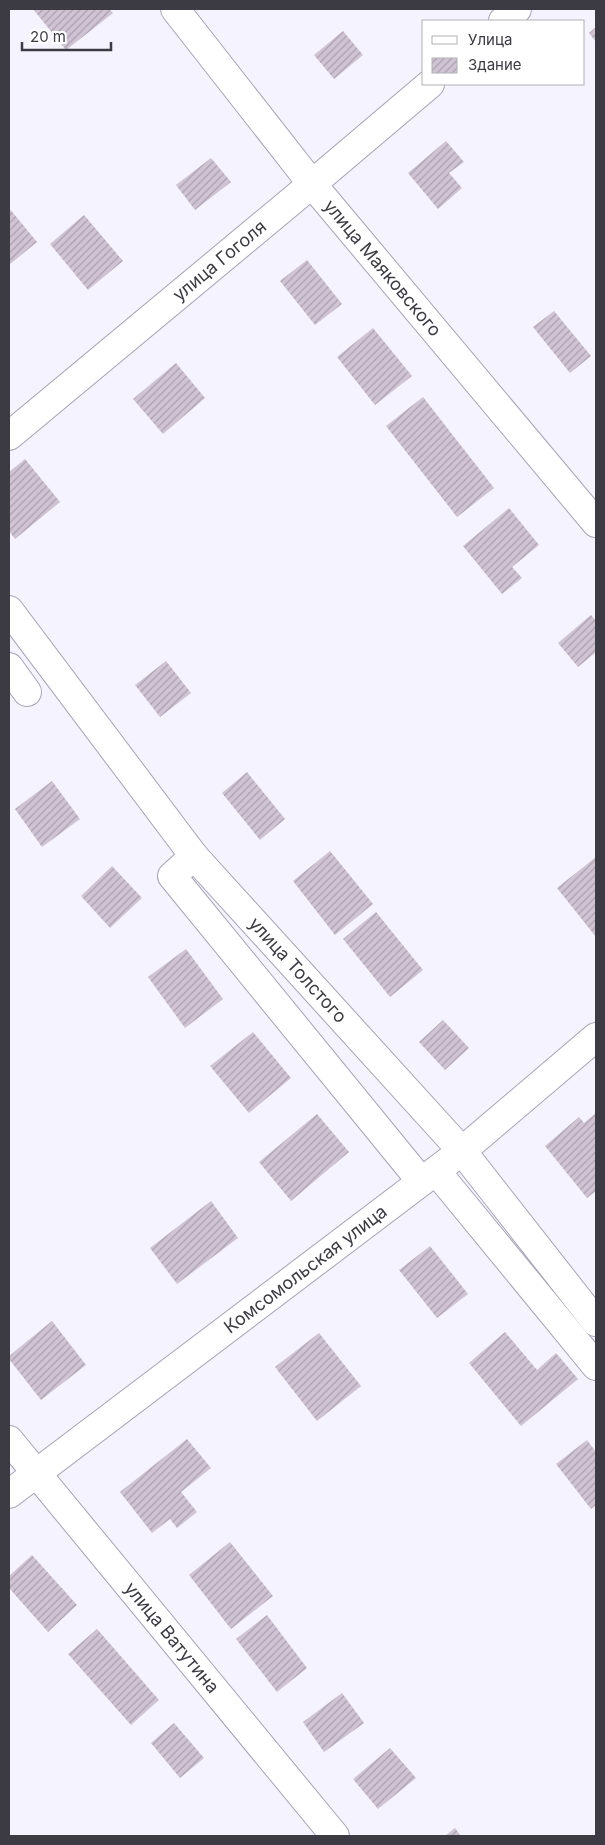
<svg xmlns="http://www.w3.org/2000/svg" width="605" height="1845" font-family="Inter,sans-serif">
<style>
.building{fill:url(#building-hatch)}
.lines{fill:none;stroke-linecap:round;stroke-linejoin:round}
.minor-casing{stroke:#a5a3b5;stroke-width:30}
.minor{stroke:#fff;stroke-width:28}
.labels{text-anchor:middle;stroke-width:4;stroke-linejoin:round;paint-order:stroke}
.street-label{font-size:18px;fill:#3c3b43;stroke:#fff}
</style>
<defs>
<pattern id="building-hatch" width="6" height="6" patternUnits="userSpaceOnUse" patternTransform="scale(1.25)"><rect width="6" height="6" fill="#d0c4d4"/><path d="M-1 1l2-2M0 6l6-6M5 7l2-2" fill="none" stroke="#aaa0ae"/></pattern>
</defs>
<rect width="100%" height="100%" fill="#f4f3ff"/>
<g class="building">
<path d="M33,9H109L113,13L66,50Z"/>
<path d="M596,27V42L589,33Z"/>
<path d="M343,31L363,55L334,79L314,55Z"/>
<path d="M446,141L464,162L449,173L462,188L438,209L408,173Z"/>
<path d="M211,158L231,182L195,210L176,185Z"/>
<path d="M9,208L37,242L9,265Z"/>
<path d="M84,215L123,261L88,290L50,244Z"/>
<path d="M307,260L342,304L315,325L280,281Z"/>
<path d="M554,311L591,356L570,373L533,327Z"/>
<path d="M373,328L412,376L375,405L337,357Z"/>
<path d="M176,363L205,398L163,434L133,399Z"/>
<path d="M423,397L494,488L457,517L386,426Z"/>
<path d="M25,459L60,502L15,539L9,531V472Z"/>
<path d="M509,508L539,545L512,567L522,578L502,594L463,546Z"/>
<path d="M591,615L596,621V652L578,667L558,643Z"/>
<path d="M166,661L191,693L160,717L135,685Z"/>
<path d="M247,772L285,819L260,840L222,793Z"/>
<path d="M52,781L80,819L42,847L15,809Z"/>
<path d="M330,851L373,904L335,935L293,881Z"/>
<path d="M596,857V937L557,888Z"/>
<path d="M112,866L142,898L110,928L81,896Z"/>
<path d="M376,912L423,970L390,997L343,939Z"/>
<path d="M186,949L223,999L185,1028L148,977Z"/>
<path d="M443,1020L469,1048L445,1070L419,1042Z"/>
<path d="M253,1032L291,1078L249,1113L210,1066Z"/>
<path d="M596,1113V1191L587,1198L545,1146L579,1117L584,1123Z"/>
<path d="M317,1114L349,1152L291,1201L259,1162Z"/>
<path d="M211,1201L238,1238L177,1284L150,1248Z"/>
<path d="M430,1246L468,1294L437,1318L399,1270Z"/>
<path d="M52,1321L86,1365L41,1400L9,1359V1356Z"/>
<path d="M505,1332L537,1370L556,1353L578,1379L521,1426L469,1363Z"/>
<path d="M319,1333L361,1386L317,1421L275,1367Z"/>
<path d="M187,1439L211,1468L181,1492L197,1512L177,1528L170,1519L152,1533L120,1492Z"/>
<path d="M587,1440L596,1452V1505L591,1509L556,1464Z"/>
<path d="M230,1542L273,1596L231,1629L189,1575Z"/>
<path d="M32,1555L77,1605L48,1632L9,1588V1576Z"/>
<path d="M267,1615L307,1668L277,1692L236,1639Z"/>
<path d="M97,1629L159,1700L131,1725L68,1654Z"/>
<path d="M342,1693L364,1723L324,1752L303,1722Z"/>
<path d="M174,1723L204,1758L180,1778L151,1743Z"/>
<path d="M390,1748L416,1778L378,1809L353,1779Z"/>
<path d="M455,1828L461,1836H445Z"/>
</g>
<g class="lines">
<defs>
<g id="minor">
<path id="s1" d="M175,9L312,184L596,523"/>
<path d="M503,21L517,9"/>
<path id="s2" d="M9,436L312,184L430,84"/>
<path id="s3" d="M9,610L194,856L462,1151L596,1322"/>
<path d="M9,667L27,692"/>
<path d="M194,856L172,876L421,1181"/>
<path d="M436,1171L596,1366"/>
<path id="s4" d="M9,1440L335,1836"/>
<path id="s5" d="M9,1494L462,1151L596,1037"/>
</g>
</defs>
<use href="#minor" class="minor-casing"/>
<use href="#minor" class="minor"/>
</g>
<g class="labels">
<g class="street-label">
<text dy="6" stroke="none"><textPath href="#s2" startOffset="274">улица Гоголя</textPath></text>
<text dy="6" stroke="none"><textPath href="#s1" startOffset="332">улица Маяковского</textPath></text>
<text dy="6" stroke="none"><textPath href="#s3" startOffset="462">улица Толстого</textPath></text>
<text dy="6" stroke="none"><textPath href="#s5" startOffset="372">Комсомольская улица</textPath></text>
<text dy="6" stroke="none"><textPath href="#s4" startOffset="256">улица Ватутина</textPath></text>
</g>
</g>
<rect width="605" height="1845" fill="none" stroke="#3c3b43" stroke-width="20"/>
<rect x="422" y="20" width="162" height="65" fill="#ffffff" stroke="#b1b1b4"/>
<rect x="432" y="36" width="25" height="8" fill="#ffffff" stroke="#b1b1b4"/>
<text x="468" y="45" font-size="15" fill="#3c3b43">Улица</text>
<rect x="432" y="58" width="25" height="15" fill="url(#building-hatch)" stroke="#b1b1b4"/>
<text x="468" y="70" font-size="15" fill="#3c3b43">Здание</text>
<path d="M22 42v8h89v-8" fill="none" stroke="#3c3b43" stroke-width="2.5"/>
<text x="30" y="42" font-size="15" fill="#3c3b43" stroke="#ffffff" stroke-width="4" paint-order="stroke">20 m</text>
</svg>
